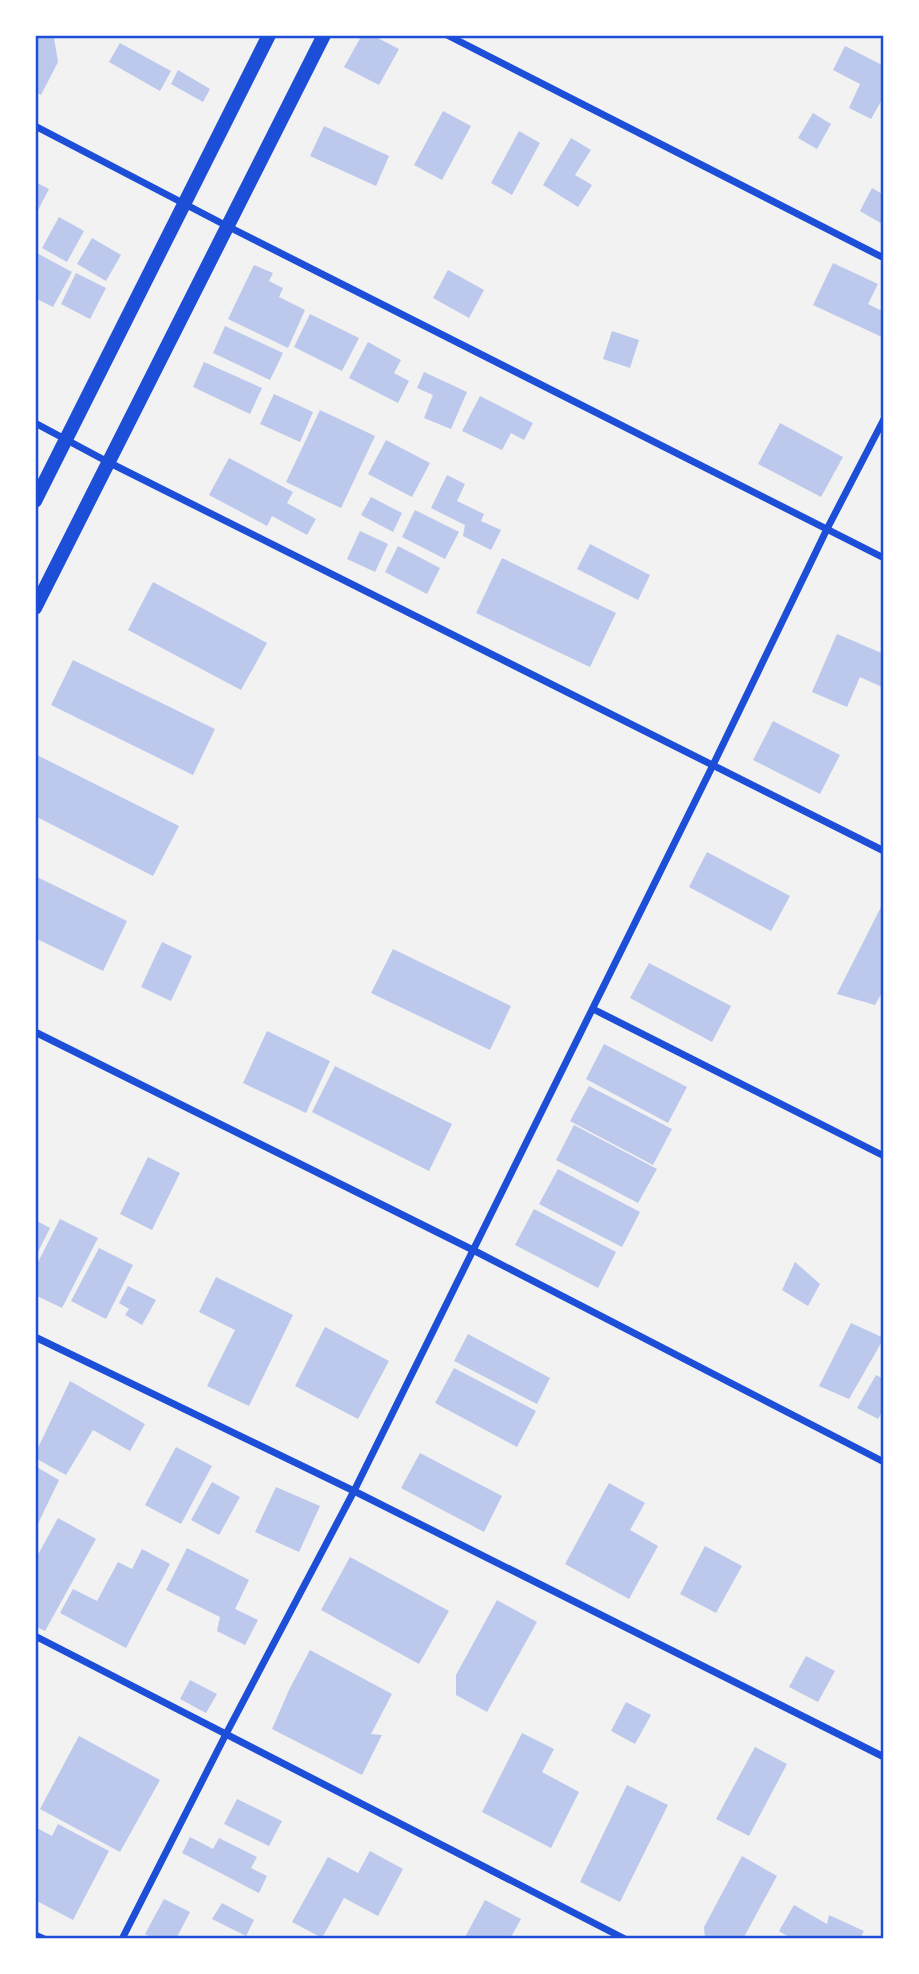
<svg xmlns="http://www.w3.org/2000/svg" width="919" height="1974" font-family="'Asap Condensed',sans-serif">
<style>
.building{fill:#bdc9ec}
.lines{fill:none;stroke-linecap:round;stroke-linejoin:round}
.minor{stroke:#1d4ed8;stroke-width:7}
.secondary{stroke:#1d4ed8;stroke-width:14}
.neatline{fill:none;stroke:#1d4ed8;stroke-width:2.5}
</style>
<rect width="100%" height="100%" fill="#f2f2f2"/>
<g class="building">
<path d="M40,35H49L54,38L58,62L41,95L35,92V44Z"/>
<path d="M362,35H372L399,49L379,85L344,67Z"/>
<path d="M120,43L171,71L160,91L109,62Z"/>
<path d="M845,46L884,66V96L871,119L849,108L860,84L833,70Z"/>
<path d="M178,70L210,89L203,102L171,84Z"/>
<path d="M443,111L471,126L442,180L414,165Z"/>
<path d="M813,113L831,124L817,149L798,138Z"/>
<path d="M324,126L389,156L376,186L310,156Z"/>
<path d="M519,131L540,143L512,195L491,183Z"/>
<path d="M571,138L591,150L575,175L592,185L578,207L543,185Z"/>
<path d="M35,182L49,189L35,216Z"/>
<path d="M872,188L884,195V225L860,211Z"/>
<path d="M59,217L84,231L67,262L42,248Z"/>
<path d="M92,238L121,255L106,281L77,264Z"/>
<path d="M35,252L72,272L53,307L35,298Z"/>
<path d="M833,263L878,284L868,304L884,312V338L813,305Z"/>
<path d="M254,265L273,273L269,281L283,288L279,297L305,310L288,348L228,319Z"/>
<path d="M448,270L484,290L469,318L433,298Z"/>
<path d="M76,273L106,288L90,319L61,304Z"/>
<path d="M310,314L359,338L342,371L294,347Z"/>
<path d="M225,326L283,353L270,380L213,353Z"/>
<path d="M612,331L639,340L630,368L603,359Z"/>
<path d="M368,342L401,360L394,373L409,381L398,403L349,378Z"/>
<path d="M204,362L262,388L250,414L193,387Z"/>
<path d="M424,372L467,392L451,429L424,418L433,395L417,388Z"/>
<path d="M274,394L313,412L300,442L260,424Z"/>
<path d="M480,396L533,423L524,440L511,433L502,450L462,431Z"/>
<path d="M320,410L375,436L341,508L286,482Z"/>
<path d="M780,423L843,457L821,497L758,464Z"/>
<path d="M386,440L430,463L412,497L368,474Z"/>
<path d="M229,458L293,492L287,503L316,519L307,535L272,516L267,526L209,495Z"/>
<path d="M447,475L465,484L457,501L484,514L481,521L501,530L491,550L463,536L465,525L431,508Z"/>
<path d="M371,497L402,513L393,532L361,515Z"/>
<path d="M415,510L459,532L445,559L402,537Z"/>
<path d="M360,531L388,544L375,572L347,559Z"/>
<path d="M590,544L650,575L638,600L577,569Z"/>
<path d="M398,546L440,568L427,594L385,572Z"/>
<path d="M502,558L616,613L590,667L476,613Z"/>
<path d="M153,582L267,643L241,690L128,630Z"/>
<path d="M837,634L884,654V688L860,677L847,707L812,692Z"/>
<path d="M73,660L215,729L193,775L51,705Z"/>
<path d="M773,721L840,755L820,794L753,760Z"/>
<path d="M35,754L179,826L153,876L35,816Z"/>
<path d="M707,852L790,896L771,931L689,887Z"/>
<path d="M35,876L127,921L103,971L35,938Z"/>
<path d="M884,901V989L875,1005L837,994Z"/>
<path d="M162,942L192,956L171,1001L141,987Z"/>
<path d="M393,949L511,1006L490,1050L371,993Z"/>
<path d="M649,963L731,1006L712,1042L630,998Z"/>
<path d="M267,1031L330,1061L306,1113L243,1083Z"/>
<path d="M604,1044L687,1087L668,1123L586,1079Z"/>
<path d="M335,1066L452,1124L429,1171L312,1112Z"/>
<path d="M589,1086L672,1129L653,1165L570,1121Z"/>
<path d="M574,1125L657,1169L638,1203L556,1160Z"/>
<path d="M148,1157L180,1173L152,1230L120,1214Z"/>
<path d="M558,1169L640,1212L622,1247L539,1204Z"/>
<path d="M534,1209L616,1252L598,1288L515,1245Z"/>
<path d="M60,1219L98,1238L62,1308L35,1295V1268Z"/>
<path d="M35,1220L50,1228L35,1258Z"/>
<path d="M99,1248L133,1265L106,1319L71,1301Z"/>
<path d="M795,1262L820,1284L808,1306L782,1290Z"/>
<path d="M216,1277L293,1315L249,1406L207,1386L235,1330L199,1312Z"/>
<path d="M128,1286L156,1300L142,1325L125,1315L129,1309L119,1303Z"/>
<path d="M851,1323L884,1338L849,1399L819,1386Z"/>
<path d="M325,1327L389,1361L358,1419L295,1386Z"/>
<path d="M468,1334L550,1378L537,1404L454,1361Z"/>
<path d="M454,1368L536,1411L517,1447L435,1403Z"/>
<path d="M876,1375L884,1379V1409L878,1419L857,1408Z"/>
<path d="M70,1381L145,1424L130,1451L93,1430L66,1475L35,1458V1454Z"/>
<path d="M176,1447L212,1466L181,1524L145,1505Z"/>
<path d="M420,1453L502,1496L484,1532L401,1488Z"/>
<path d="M35,1466L59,1480L35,1530Z"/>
<path d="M212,1482L240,1497L219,1535L191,1520Z"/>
<path d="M609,1483L645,1503L630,1530L658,1546L629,1599L565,1564Z"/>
<path d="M276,1487L320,1506L299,1552L255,1532Z"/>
<path d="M58,1518L96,1539L45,1631L35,1626V1560Z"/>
<path d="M705,1546L742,1566L716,1613L680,1594Z"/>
<path d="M187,1548L249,1580L235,1609L258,1620L245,1645L217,1631L220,1617L166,1590Z"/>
<path d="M142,1549L170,1564L126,1648L60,1613L73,1589L97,1601L118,1562L132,1569Z"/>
<path d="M350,1557L449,1611L419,1664L321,1610Z"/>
<path d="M497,1600L537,1622L487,1712L456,1695V1675Z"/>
<path d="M310,1650L392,1694L371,1734L382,1735L362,1775L272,1729L289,1690Z"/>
<path d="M806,1656L835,1671L818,1702L789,1687Z"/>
<path d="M190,1680L217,1694L206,1713L180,1699Z"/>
<path d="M626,1702L651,1715L635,1744L611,1731Z"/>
<path d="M522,1733L554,1749L542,1772L579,1792L551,1848L482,1812Z"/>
<path d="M79,1736L160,1780L120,1852L40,1809Z"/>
<path d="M755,1747L787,1764L749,1836L716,1819Z"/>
<path d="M627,1785L668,1805L620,1902L580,1882Z"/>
<path d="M237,1799L282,1821L269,1846L224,1824Z"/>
<path d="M58,1824L109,1851L73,1920L35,1900V1827L52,1836Z"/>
<path d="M190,1837L213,1849L219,1838L257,1857L251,1868L267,1876L259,1893L182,1853Z"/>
<path d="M370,1851L403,1869L378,1916L344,1898L322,1938L292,1922L328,1857L358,1873Z"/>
<path d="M742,1856L777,1876L743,1939H705L704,1927Z"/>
<path d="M164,1899L190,1912L176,1939H155L145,1934Z"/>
<path d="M485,1900L521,1919L510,1939H464Z"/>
<path d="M222,1903L254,1920L246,1936L212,1919Z"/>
<path d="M794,1905L827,1924L829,1915L864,1931L860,1939H792L779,1931Z"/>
</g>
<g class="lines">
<g class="minor">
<path d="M447,35L884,258"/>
<path d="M35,126L227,226L884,558"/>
<path d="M35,423L108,462L884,851"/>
<path d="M593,1009L884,1156"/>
<path d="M35,1032L473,1250L884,1462"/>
<path d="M35,1337L354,1491L884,1757"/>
<path d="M35,1636L625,1939"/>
<path d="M35,1935L44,1939"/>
<path d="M122,1939L226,1734L354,1491L713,765L827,529L884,419"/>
</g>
<g class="secondary">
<path d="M35,501L269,35"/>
<path d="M35,608L324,35"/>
</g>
</g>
<rect width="919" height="1974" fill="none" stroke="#ffffff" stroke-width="74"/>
<rect x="37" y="37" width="845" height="1900" class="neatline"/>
</svg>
